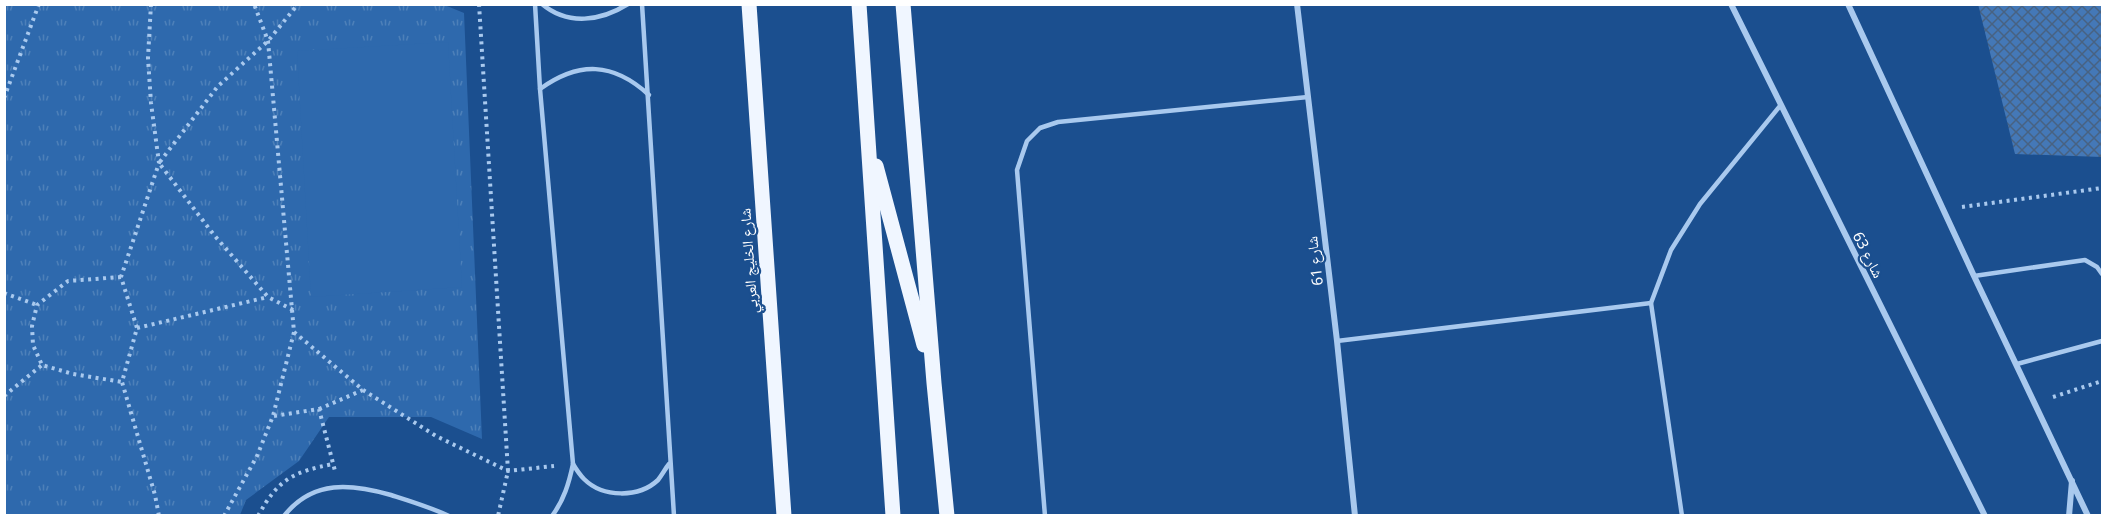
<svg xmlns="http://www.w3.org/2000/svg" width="2107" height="520" font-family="'Noto Sans','Noto Naskh Arabic',sans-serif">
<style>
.grass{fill:url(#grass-tufts)}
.garden{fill:#2e69ad}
.building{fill:url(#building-cross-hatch)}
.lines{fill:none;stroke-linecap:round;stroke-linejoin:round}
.path{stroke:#a9c9ee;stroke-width:4;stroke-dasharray:3 4.5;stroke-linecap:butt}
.service{stroke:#a9c9ee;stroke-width:4.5}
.minor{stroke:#a9c9ee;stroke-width:6}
.primary{stroke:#f0f6ff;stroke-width:15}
.labels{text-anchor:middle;stroke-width:4.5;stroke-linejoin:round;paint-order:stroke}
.street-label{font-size:15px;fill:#fff;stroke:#1b4f8f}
</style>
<defs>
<pattern id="grass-tufts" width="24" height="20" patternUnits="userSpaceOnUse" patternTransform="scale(1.5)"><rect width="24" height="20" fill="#2e69ad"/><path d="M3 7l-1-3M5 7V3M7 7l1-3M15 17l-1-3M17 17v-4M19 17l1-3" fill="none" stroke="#4d80b9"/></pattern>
<pattern id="building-cross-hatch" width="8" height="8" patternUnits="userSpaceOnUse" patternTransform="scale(1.5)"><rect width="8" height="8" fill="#4478b7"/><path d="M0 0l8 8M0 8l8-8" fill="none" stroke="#486282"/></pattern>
</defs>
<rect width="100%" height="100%" fill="#1b4f8f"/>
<path class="grass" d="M442,4L464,13L482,439L431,417H329L299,461L246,500L240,515H5L4,5Z"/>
<path class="garden" d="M448,42L462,287L311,297L297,51Z"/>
<path class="building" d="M1978,4H2102V157L2015,154Z"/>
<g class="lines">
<g class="path">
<path d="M151,4L148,58L151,103L159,163L121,277L137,328L122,382L155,495L159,516"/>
<path d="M479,4L508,471L498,516"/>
<path d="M4,98L39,4"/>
<path d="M1962,207L2102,188"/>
<path d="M121,277L68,281L37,305L32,326L33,345L42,365L73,374L122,382"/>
<path d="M4,293L37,305"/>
<path d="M293,310L268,297L214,235L159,163L218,86L268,41L298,4"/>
<path d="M137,328L268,297"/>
<path d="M294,332L363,390L436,436L508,471L554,466"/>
<path d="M4,396L42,365"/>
<path d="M2053,397L2102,381"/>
<path d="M319,409L363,390"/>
<path d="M274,416L319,409L335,471"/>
<path d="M224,516L257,456L273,416L294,332L268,41L254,4"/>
<path d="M258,516C278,479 293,472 333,464"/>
</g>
<g class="service">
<path d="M535,4L540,89L573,464C569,483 564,500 552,516"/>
<path d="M542,4C568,26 601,21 628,4"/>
<path d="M642,4L674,516"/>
<path d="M540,89C579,61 613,62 649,95"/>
<path d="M1974,276L2085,260L2097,267L2102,274"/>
<path d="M1337,341L1651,303"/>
<path d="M2017,364L2102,341"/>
<path d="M573,464C576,469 580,475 584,479C603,498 639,498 658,480C662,475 665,469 669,464"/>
<path d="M284,516C313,479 352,484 391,495C410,501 430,507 449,516"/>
<path d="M1045,516L1017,170L1027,141L1040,128L1058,122L1308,97"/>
<path d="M1682,516L1651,303L1671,250L1700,204L1780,106"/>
</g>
<g class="minor">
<path d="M1297,4L1337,341L1355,516"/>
<path d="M1731,4L1985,516"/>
<path d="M1848,4L1974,276L2088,516"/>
<path d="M2069,516L2072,481"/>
</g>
<g class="primary">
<path d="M749,4L784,516"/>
<path d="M859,4L893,516"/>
<path d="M903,4L934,383L947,516"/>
<path d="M876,166L924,345"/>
</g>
</g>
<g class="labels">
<g class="street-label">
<text transform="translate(1868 255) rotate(63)" y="5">شارع 63</text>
<text transform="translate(749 261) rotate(-94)" y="5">شارع الخليج العربي</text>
<text transform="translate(1315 261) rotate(-97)" y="5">شارع 61</text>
</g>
</g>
<rect width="2107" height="520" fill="none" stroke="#ffffff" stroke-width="12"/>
</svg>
